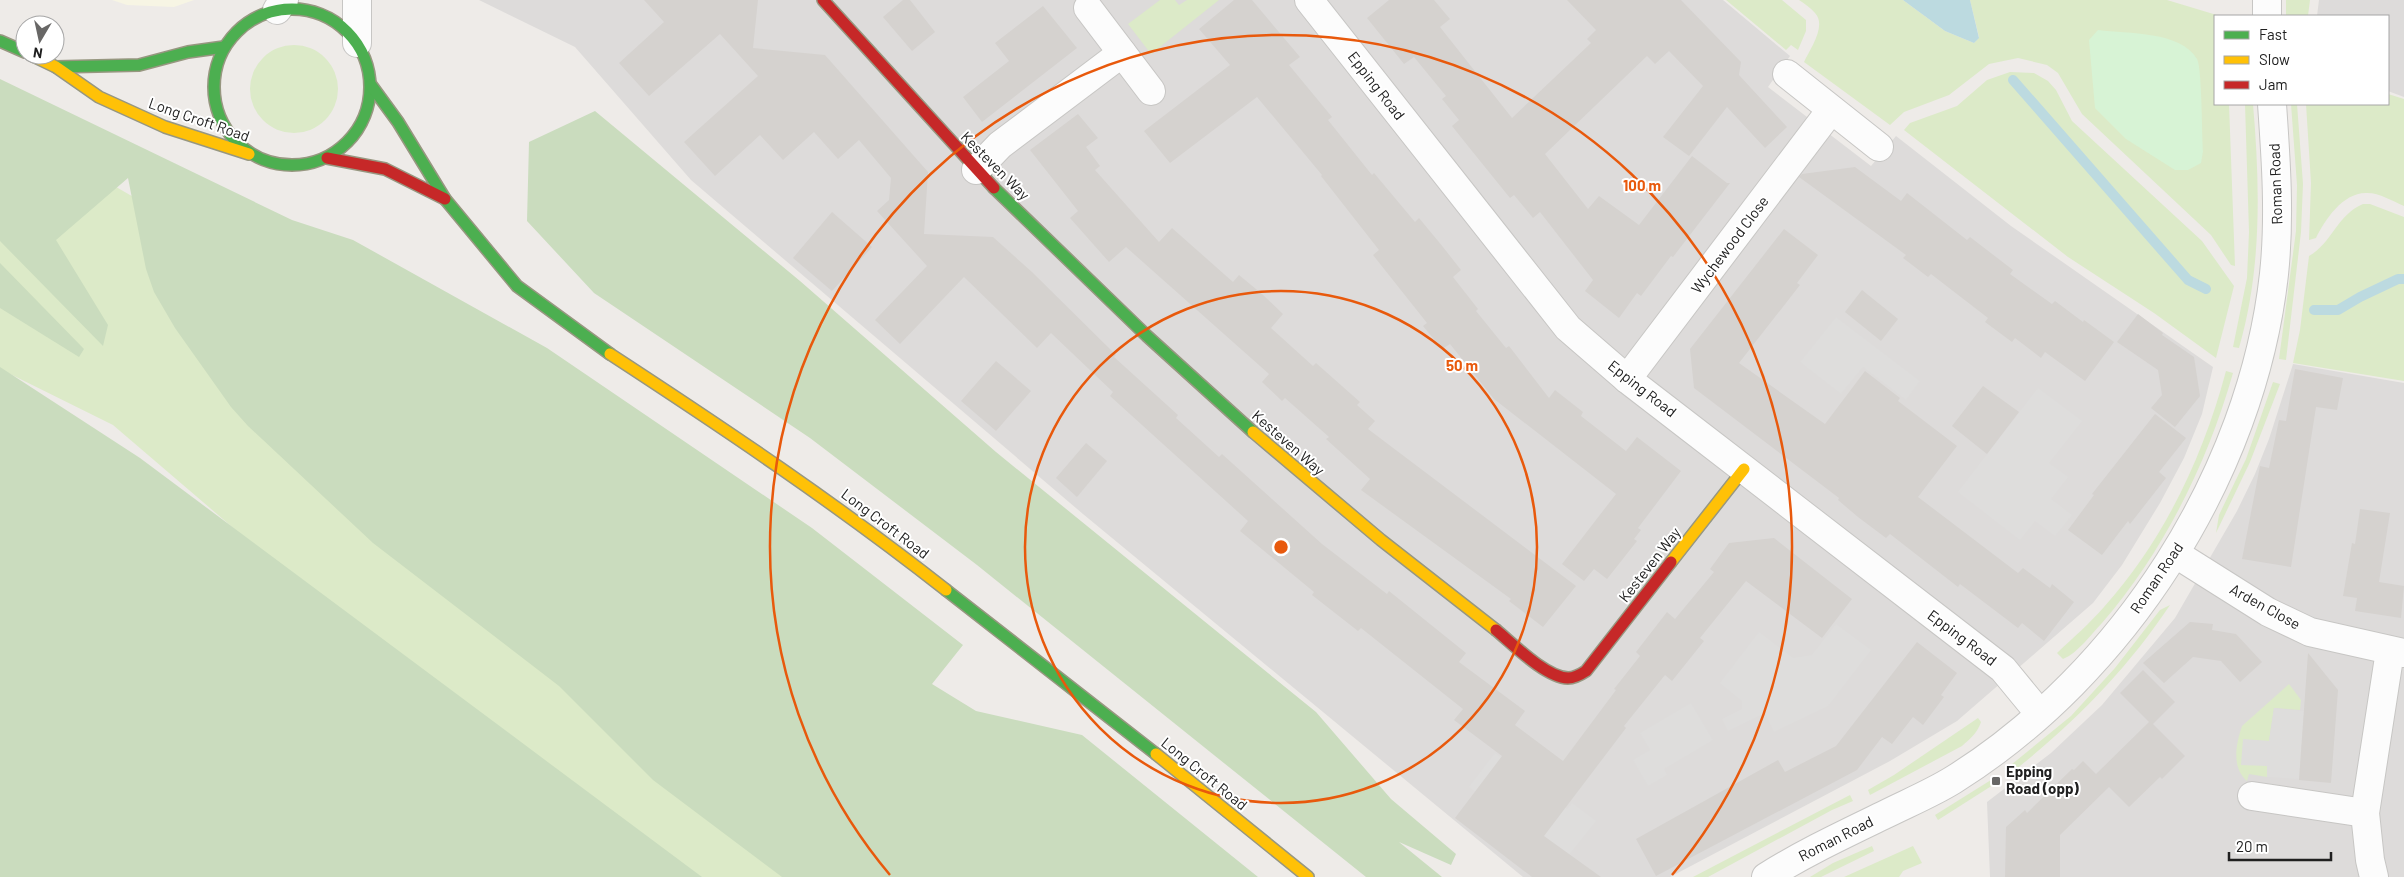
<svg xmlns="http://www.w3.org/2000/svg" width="2404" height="877" font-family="Barlow,sans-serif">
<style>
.residential{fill:#dddbda}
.education{fill:#f7f5e4}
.grass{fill:#dceac8}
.forest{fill:#cadcbe}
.park{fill:#d7f3d5}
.parking{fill:#dedddc}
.water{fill:#bcdae0}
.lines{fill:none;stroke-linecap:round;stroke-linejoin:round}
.stream{stroke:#bcdae0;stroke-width:10}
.building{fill:#d5d2cf}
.street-casing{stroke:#c7c6c4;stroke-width:30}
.fast-casing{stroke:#979780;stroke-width:14}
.slow-casing{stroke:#979780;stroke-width:14}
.jam-casing{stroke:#979780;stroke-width:14}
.street{stroke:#fcfcfc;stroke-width:28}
.fast{stroke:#4caf50;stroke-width:11}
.slow{stroke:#ffc107;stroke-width:11}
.jam{stroke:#c62828;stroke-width:11}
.ring{fill:none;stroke:#e8590c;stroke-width:2.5}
.poi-dot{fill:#686766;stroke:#fff;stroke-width:2}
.labels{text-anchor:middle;stroke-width:4;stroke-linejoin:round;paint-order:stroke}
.street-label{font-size:15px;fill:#202020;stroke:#fff}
.poi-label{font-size:15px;font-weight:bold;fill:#202020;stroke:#fff;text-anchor:start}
.centre{fill:#e8590c;stroke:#fff;stroke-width:2.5}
.ring-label{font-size:15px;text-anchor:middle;font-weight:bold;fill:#e8590c;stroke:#fff;stroke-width:4;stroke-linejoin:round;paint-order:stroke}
</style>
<rect width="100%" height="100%" fill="#eeebe8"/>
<g class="residential">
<path d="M479,0H1723L1790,56L1768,87L1871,166L1896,136L2011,226L2213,367L2202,414L2184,458L2160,503L2122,565L2093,603L1957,721L1890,761L1670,877H1523L1083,514L691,180L575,47Z"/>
<path d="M2319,0H2404V97L2388,91V16H2317Z"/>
<path d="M2293,364L2404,383V877H1990L1987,802L2051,753L2102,705L2175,618L2237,511L2255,474L2269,439Z"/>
</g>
<path class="education" d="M112,0H194L174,7L127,5Z"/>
<g class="grass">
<path d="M1160,0H1175L1179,5L1187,0H1219L1151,54L1128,24Z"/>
<path d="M1726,0H1782L1806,20V31L1798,50L1791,45L1786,50Z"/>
<path d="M1799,0H1903L1945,31L1974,43L1979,37L1970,0H2167L2220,16H2215V104H2229L2235,266L2231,265L2211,235L2082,114L2058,73L2047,65L2018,58L1989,64L1949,95L1904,112L1890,125L1804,62C1810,49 1827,26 1815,13C1811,8 1805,4 1799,0Z"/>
<path d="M2286,0H2310L2308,16H2286Z"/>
<circle cx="294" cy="89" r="44"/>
<path d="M2010,72L2034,73L2048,81L2056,90L2072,121L2202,241L2234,286L2216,358L2154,313L2068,257L1904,130L1910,123L1957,106L1987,80Z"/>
<path d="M2388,94L2404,99V206C2392,201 2380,193 2367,193C2343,192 2325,220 2316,238L2309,240L2311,183L2306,104H2388Z"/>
<path d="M2245,104H2253C2260,186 2262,268 2239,348L2233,347L2247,278L2249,232Z"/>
<path d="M2291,104H2297L2303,184L2301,232L2286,360L2279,359L2296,231L2297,185Z"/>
<path d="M0,120L208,240L1165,877H641L113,425L0,369Z"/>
<path d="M2363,204H2370L2404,217V381L2293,363L2300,330L2309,256C2332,243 2337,215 2363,204Z"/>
<path d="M2226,371L2233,373C2207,464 2164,551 2102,623C2091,634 2078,653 2063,659L2057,653C2073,638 2090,623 2104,607C2164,540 2203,457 2226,371Z"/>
<path d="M2273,382L2280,384L2250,462L2216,533L2219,515L2246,459Z"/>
<path d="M2170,605C2126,671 2072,725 2010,774L2006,769L2071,716L2115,668L2160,610Z"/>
<path d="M2289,684L2301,700L2300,710L2274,708L2269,741L2243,740L2268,766L2267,777L2249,774L2247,781C2231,767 2236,744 2242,726Z"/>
<path d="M1978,718L1981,722C1978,732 1970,739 1962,746L1870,795L1868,790L1894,775Z"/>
<path d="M1991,780L1993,785L1938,820L1935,815Z"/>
<path d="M1850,795L1853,801L1832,810L1708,877H1693Z"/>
<path d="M1872,846L1874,851L1821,877H1810L1833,863Z"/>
<path d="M1913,846L1922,863L1903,871L1899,877H1844Z"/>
</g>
<g class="forest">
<path d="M0,79L292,220L353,240L547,348L812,528L963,645L932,684L976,711L1082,735L1258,877H782L653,780L559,686L373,543L248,426L231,407L175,328L154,292L146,269L128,178L56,240L108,325L103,346L0,241Z"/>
<path d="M595,111L800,281L996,452L1316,712L1391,799L1456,854L1451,865L1399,842L1442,877H1366L977,565L810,438L594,293L527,221L529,142Z"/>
<path d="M0,263L84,349L79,357L0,308Z"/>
<path d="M0,367L140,458L702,877H0Z"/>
</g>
<path class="park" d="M2098,30C2128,34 2181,31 2197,59C2202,67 2202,137 2203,151L2201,163L2188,170H2175L2126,139L2095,108L2089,40Z"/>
<g class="parking">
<path d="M1836,317L1920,381L1906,400L1863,367L1841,394L1800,362Z"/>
<path d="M2038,388L2082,421L2049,463L2068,477L2051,499L2072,515L2055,536L2035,521L2020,540L1958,492Z"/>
<path d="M1836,624L1871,650L1828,706L1774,732L1765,713L1728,731L1722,719L1742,709V701L1720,683L1759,632L1793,658L1812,655Z"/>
<path d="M1691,703L1713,740L1664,769L1667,775L1648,786L1633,760L1650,750L1640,733Z"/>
<path d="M2274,708L2304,711L2299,779L2267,777V766L2241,765L2243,739L2269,741Z"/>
<path d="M1495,753L1567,809L1572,803L1596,821L1564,861L1469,787Z"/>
</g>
<path class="water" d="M1903,0H1970L1979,38L1974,43L1945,31Z"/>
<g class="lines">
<g class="stream">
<path d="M2013,80L2188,280L2206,289"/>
<path d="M2314,310H2338L2360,297L2398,279H2404"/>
</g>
</g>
<g class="building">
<path d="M644,0H758L753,48L825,55L928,172L924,234L993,237L1032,272L1116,355L1114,357L1178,415L1176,418L1219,457L1222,454L1322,544L1387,594L1389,591L1466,653L1459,662L1525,711L1515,725L1563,761L1616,690L1614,689L1640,656L1636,652L1667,612L1675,619L1714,572L1710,569L1729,543L1774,538L1852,599L1822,638L1746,581L1700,638L1704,641L1672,681L1665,675L1624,726L1626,728L1544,836L1601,877H1532L1455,818L1502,756L1454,720L1463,709L1361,628L1358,631L1312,595L1314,592L1240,531L1248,521L1110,396L1113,392L1051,333L1037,348L964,277L900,344L875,320L927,266L877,211L889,200L891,178L859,140L838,159L814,132L783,160L760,135L715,176L684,142L758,76L720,34L649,96L619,63L664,22Z"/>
<path d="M903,0H910L935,32L912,51L883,17Z"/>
<path d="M1234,0H1252L1300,57L1289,65L1332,117L1328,120L1372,175L1374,173L1415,222L1419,218L1443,247L1461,270L1453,277L1478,309L1476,311L1506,348L1509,346L1549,398L1555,390L1583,412L1581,416L1626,451L1637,437L1681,471L1638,528L1641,530L1634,539L1637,541L1607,579L1594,569L1584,581L1562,564L1616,494L1494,399L1450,344L1442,349L1423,326L1427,323L1373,255L1379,250L1321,176L1322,175L1257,97L1170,163L1144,131L1230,65L1199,29Z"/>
<path d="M1389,0H1434L1450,19L1440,27L1512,118L1591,43L1587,39L1596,30L1567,0H1681L1741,62L1739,75L1787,127L1765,148L1727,107L1689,156L1663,137L1703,86L1669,51L1655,64L1647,56L1545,154L1588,209L1599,196L1639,225L1692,156L1727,183H1730L1673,257L1671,256L1641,296L1637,293L1619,318L1585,291L1593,280L1540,212L1533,218L1514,195L1510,198L1472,151L1452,126L1459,120L1442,99L1446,96L1414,57L1404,64L1367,18Z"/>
<path d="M1043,6L1077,48L982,122L963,97L1009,61L995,43Z"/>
<path d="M1078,114L1098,138L1086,147L1100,166L1095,170L1159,242L1172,228L1233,282L1239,275L1262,294L1283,314L1271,328L1313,366L1316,363L1360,402L1357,405L1375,421L1368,429L1576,586L1543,627L1509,601L1511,599L1361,490L1370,479L1326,439L1329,437L1285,398L1282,401L1262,382L1269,374L1126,247L1109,262L1070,218L1078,211L1030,150Z"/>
<path d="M1855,167L1901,201L1907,193L1967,240L1970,237L2013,270L2010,274L2052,304L2055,301L2083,322L2084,320L2114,342L2085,381L2045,352L2041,358L2015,338L2012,342L1985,322L1988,318L1931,274L1928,277L1903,258L1906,255L1799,177L1802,174Z"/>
<path d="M832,212L872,247L832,291L793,258Z"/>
<path d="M1784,229L1818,255L1797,283L1800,285L1739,363L1825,424L1865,371L1900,398L1898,401L1957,446L1918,497L2018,573L2023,568L2050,588L2052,584L2074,602L2044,641L2022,623L2018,628L1960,584L1958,587L1890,534L1886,538L1858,517L1838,500L1839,498L1694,388L1690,349Z"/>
<path d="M1862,290L1898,319L1881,341L1845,312Z"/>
<path d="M2138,314L2163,333L2162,335L2194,357L2200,396L2175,427L2151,408L2162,395L2158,370L2117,342Z"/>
<path d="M996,361L1031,391L996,431L961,401Z"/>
<path d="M2295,369L2343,378L2337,410L2316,407L2291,567L2242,559L2260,466L2269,468L2279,420L2286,421Z"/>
<path d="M1983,386L2019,412L1987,454L1952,426Z"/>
<path d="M2155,414L2186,438L2159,472L2166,478L2130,524L2128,521L2102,555L2068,530L2094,495L2092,494Z"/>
<path d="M1086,443L1107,461L1077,497L1056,478Z"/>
<path d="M2360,509L2390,513L2379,582L2404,586L2401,618L2355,611L2357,598L2343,596L2352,543L2355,544Z"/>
<path d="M2190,622L2213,624L2212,630L2236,634L2262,662L2240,682L2221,661L2193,657L2164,683L2143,663Z"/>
<path d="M1917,642L1957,673L1941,695L1944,697L1923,725L1913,717L1892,744L1882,737L1857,770L1656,876L1636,839L1778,760L1785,772L1836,746Z"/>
<path d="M2308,653L2338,690L2331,783L2299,780Z"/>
<path d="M2143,670L2175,702L2153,724L2185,756L2162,779L2160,777L2129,807L2109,787L2060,835V877H2005L2006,827L2025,810L2027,813L2072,769L2074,770L2083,761L2106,784L2096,774L2149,722L2120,693Z"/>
</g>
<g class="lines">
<defs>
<g id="street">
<path d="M1309,0L1568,328L1627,379L2003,669L2040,714"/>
<path d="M1088,8L1151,91"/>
<path d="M277,10L284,0"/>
<path d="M2267,16V0"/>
<path d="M357,43V0"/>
<path d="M1787,74L1879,147"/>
<path d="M976,170L1000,145L1122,53"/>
<path d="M1627,379L1831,110"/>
<path d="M2176,554L2268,612L2310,632L2404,653"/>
<path d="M2252,796L2365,813"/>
<path d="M1766,877C1804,853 1845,834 1886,814C1908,803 1932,793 1953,780C2123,674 2252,474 2274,274C2280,218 2276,160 2272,104"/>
<path d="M2374,877L2370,860L2365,813L2390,651"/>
</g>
<g id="fast">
<circle cx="292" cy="87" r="78"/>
<path d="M0,41L25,52"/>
<path d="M56,67L139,65L188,52L224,47"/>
<path d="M371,85L398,122L445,199L517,286L610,354"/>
<path d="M994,188L1147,336L1253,432"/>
<path d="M946,590L1156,754"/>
</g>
<g id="slow">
<path d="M31,55L56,67L99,97L165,127L249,154"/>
<path d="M610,354C725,429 838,505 946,590"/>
<path d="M1253,432L1381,540L1496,630"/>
<path d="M1671,562L1744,469"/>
<path d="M1156,754L1308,877"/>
</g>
<g id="jam">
<path d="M823,0L994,188"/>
<path d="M327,158L385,169L445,199"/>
<path d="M1496,630C1513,644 1545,677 1568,678C1575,678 1580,675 1586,671L1671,562"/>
</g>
</defs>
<use href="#street" class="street-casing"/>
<use href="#fast" class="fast-casing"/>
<use href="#slow" class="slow-casing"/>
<use href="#jam" class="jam-casing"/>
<use href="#street" class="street"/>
<use href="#fast" class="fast"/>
<use href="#slow" class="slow"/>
<use href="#jam" class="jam"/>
</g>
<g class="ring">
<circle cx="1281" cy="547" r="256"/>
<path d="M890 875A511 511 0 1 1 1672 875"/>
</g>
<rect class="poi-dot" x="1991" y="776" width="10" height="10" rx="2.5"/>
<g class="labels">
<g class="street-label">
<text transform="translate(1376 86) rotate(52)" y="5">Epping Road</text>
<text transform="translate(199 120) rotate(19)" y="5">Long Croft Road</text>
<text transform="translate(995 166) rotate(45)" y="5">Kesteven Way</text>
<text transform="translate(2276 184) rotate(-92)" y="5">Roman Road</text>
<text transform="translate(1730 245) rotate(-53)" y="5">Wychewood Close</text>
<text transform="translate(1642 389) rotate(38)" y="5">Epping Road</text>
<text transform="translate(1288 443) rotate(41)" y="5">Kesteven Way</text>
<text transform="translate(885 524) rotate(37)" y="5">Long Croft Road</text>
<text transform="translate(1650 565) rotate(-52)" y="5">Kesteven Way</text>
<text transform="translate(2157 578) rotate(-56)" y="5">Roman Road</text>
<text transform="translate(2265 607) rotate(29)" y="5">Arden Close</text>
<text transform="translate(1962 638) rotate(37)" y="5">Epping Road</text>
<text transform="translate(1204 774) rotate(39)" y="5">Long Croft Road</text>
<text transform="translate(1836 839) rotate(-27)" y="5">Roman Road</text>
</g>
<g class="poi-label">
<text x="2006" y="777">Epping<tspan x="2006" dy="17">Road (opp)</tspan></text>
</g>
</g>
<circle cx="1281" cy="547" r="8" class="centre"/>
<g class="ring-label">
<text x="1642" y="191">100 m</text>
<text x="1462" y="371">50 m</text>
</g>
<rect x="2214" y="15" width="175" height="90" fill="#ffffff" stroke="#a6a6a6"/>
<rect x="2224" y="31" width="25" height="8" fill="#4caf50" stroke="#a6a6a6"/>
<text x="2259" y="40" font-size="15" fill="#202020">Fast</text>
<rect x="2224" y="56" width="25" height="8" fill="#ffc107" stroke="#a6a6a6"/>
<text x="2259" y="65" font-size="15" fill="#202020">Slow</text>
<rect x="2224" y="81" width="25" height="8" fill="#c62828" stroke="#a6a6a6"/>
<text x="2259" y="90" font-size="15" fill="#202020">Jam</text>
<g transform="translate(40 40) rotate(189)"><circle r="24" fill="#ffffff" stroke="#a6a6a6"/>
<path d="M0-4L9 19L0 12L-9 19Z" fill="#686766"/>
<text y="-8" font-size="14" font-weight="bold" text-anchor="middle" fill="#202020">N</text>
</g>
<path d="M2229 852v8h102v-8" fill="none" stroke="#202020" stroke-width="2.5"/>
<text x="2236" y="852" font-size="15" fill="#202020" stroke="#ffffff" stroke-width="4" paint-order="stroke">20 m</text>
</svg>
